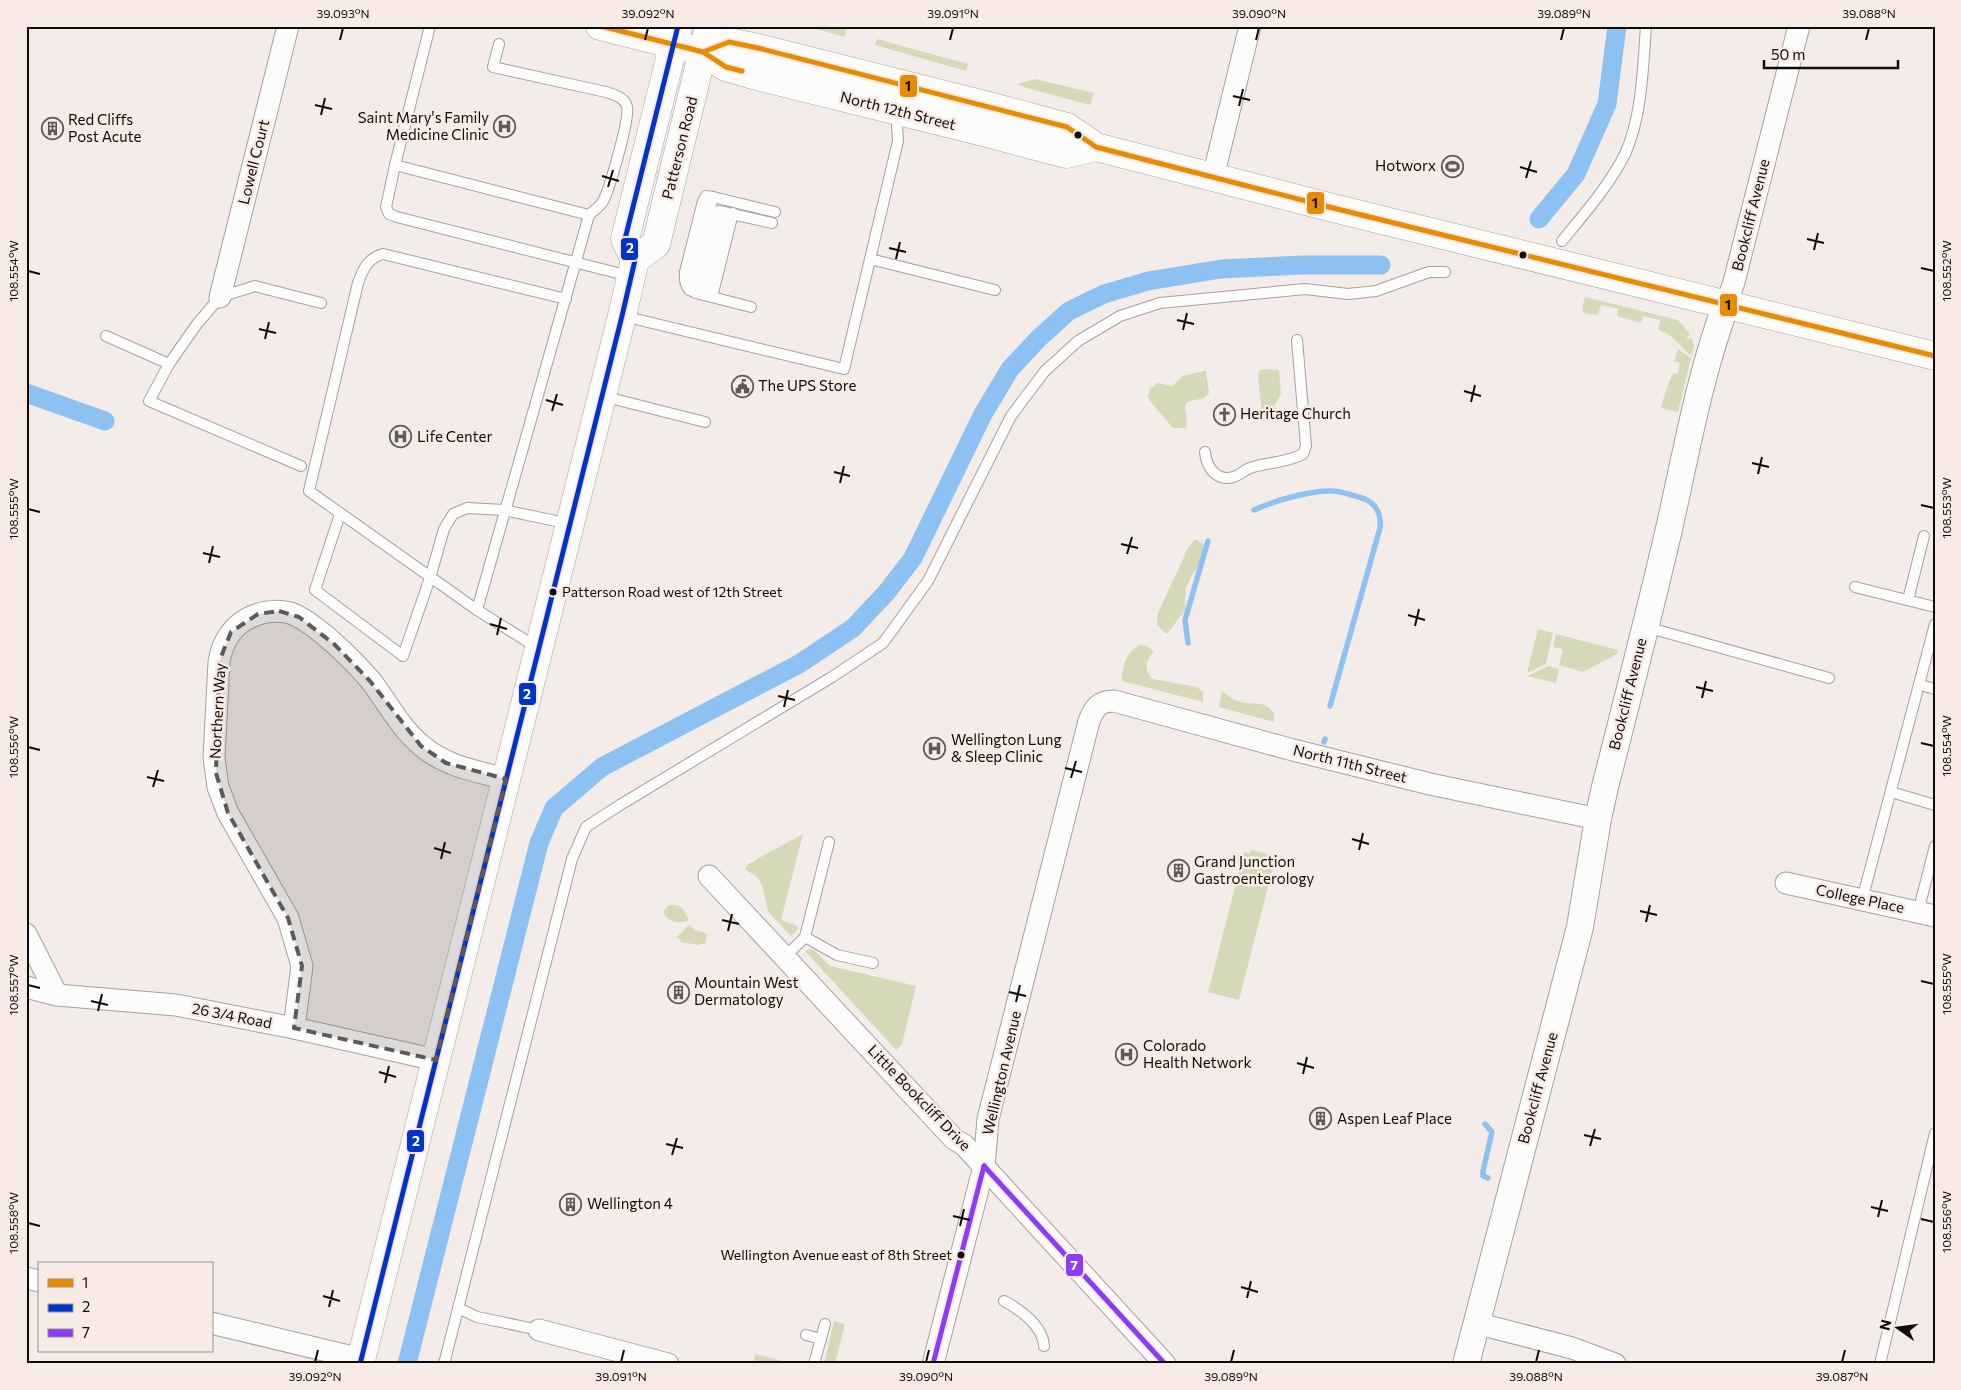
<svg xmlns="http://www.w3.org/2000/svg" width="1961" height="1390" font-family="Commissioner,sans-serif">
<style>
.green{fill:#d5d9b7}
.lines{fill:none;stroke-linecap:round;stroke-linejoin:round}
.stream{stroke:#8dc1f1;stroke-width:5.5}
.canal{stroke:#8dc1f1;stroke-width:19}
.service-casing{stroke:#a6a19e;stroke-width:12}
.minor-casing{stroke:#a6a19e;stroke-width:23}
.tertiary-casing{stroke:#a6a19e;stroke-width:28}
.primary-casing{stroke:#a6a19e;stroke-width:29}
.service{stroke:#fdfcfc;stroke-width:10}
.minor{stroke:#fdfcfc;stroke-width:21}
.tertiary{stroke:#fdfcfc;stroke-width:26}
.primary{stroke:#fdfcfc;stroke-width:28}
.bus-1-casing{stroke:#f8ebe5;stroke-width:9}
.bus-2-casing{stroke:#f8ebe5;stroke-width:9}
.bus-3-casing{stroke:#f8ebe5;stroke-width:9}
.bus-1{stroke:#e78b01;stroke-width:5}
.bus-2{stroke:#03c;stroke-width:5}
.bus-3{stroke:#8b3cf7;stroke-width:5}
.marked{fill:#5f5a57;fill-opacity:0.2;stroke:#5f5a57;stroke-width:4;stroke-dasharray:10 6;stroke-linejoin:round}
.ticks{fill:none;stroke:#0f0b09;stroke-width:2}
.bus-dot{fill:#0f0b09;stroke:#f8ebe5;stroke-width:2}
.labels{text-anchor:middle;stroke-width:5;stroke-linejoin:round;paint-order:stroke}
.bus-label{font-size:14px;fill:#0f0b09;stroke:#f8ebe5;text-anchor:start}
.street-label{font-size:15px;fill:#0f0b09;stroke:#f8ebe5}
.poi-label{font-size:15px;fill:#0f0b09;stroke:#f8ebe5;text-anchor:start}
.line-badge{stroke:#f8ebe5;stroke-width:2}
.badge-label{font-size:14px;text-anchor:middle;font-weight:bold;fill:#fff}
.pale-badge-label{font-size:14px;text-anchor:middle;font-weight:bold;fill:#111}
.neatline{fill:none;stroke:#0f0b09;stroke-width:2}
.ticks-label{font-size:12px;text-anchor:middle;fill:#0f0b09}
</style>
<rect width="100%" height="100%" fill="#f4ece9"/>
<g class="green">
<path d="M806,26H847L845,37Z"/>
<path d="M877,39L968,64L966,71L875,45Z"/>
<path d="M1035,79L1094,93L1090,105L1027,88L1017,84Z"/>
<path d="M1585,297L1678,320L1690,334L1686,339L1692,338L1694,346L1691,356L1671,336L1658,329L1660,320L1643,316L1641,323L1617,316L1618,309L1601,305L1598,315L1583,313V309L1582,308Z"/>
<path d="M1678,349L1691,358L1678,412L1661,408C1664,395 1668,385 1673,373L1678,374L1680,363L1674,361Z"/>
<path d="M1263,369L1279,370L1281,394L1273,408L1269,409L1271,421L1263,422L1258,376L1259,371Z"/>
<path d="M1203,371H1206L1209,393C1203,402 1193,398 1186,403C1183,411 1189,419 1186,428H1173L1150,401L1148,397L1150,389L1157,383L1172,386L1183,376Z"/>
<path d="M1195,539L1203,544L1204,551L1200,564L1191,577L1186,588L1185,610L1167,634C1159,628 1155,624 1158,613L1188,548Z"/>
<path d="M1538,629L1553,633L1546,664L1527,673Z"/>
<path d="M1556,634L1618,650L1617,654L1583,672L1559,665L1563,649L1553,647Z"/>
<path d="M1140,645L1146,646L1154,651C1146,661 1143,669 1153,679L1197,687L1203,692V702L1122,681C1122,667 1126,652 1140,645Z"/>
<path d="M1549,666L1559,669L1556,683L1527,676Z"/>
<path d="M1222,692C1228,695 1234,701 1241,702C1255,705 1266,700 1274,714V722L1219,707Z"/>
<path d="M803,834L781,920L797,926L798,929L791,936L768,912L762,885L757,877L745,869L748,864Z"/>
<path d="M1251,850L1276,856L1239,1000L1208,992L1244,852L1250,854Z"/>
<path d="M669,905C683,904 683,910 689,920C678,924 669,923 663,912Z"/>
<path d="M689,925C692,926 693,929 695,930C702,933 711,930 705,943L698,945L681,942L680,939L676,938Z"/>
<path d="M809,949L814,950L830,966L916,986L902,1044L896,1050L805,951Z"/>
<path d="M834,1321L845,1324L835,1364H824Z"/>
<path d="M755,1354L795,1364H753Z"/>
</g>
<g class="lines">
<g class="stream">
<path d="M1254,510C1274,501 1310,490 1333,491C1340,491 1348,494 1355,496C1373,500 1382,509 1380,528L1330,706"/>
<path d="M1188,643L1185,620L1208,541"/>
<path d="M1324,742L1325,739"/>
<path d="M1485,1124L1492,1132L1483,1171V1176L1488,1178"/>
</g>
<g class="canal">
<path d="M1539,219L1576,174L1607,104L1617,26"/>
<path d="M26,393L105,421"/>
<path d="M407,1364L539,843L554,808L602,767L799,664L853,628L886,593L913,558L983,414L1010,369L1038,339L1069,311L1104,294L1148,281L1221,269L1303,265H1381"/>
</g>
<defs>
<g id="service">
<path d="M499,44L493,67L606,92C614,95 625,97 627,107C630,118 609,191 603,201C600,207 593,211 589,215"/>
<path d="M395,165L430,26"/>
<path d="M1562,241C1584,214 1609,186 1625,154C1642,117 1643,67 1646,26"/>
<path d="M870,259L995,290"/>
<path d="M689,290L713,197"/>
<path d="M696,293L718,211L772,223"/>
<path d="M704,295L725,212"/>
<path d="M712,297L733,213"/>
<path d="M751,307L696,293C686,289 684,283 685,272L703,201L706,196L713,197L775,212"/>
<path d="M623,316L844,369L898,141L896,112"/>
<path d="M106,336L169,364"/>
<path d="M602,396L705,422"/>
<path d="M1205,452C1206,466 1216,482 1233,477C1239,476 1244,470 1250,468C1268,462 1286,463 1303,454L1306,446L1297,340"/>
<path d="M301,466L149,401L169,364L197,324L220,297L255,286L321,303"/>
<path d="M340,514L315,590L403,656L430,578L444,529L453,514L467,508L504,510L570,524"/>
<path d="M1855,587L1935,607"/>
<path d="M1908,600L1924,536"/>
<path d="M477,610L576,261L589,215L395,165L386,207L389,214L397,217L629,276"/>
<path d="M1646,627L1829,678"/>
<path d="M538,648L477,610L309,491L358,283C363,269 368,258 383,254L566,299"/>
<path d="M1920,685L1935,689"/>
<path d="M1891,792L1935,805"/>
<path d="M1862,900L1935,624"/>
<path d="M1918,912L1935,846"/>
<path d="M805,937L837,955L873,963"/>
<path d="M785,957L805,937L829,842"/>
<path d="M1004,1301C1021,1310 1043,1326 1044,1346"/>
<path d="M458,1308L477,1317L539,1330"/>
<path d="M806,1335L821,1339"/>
<path d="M444,1364L572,859L586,827L620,805L832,677L883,643L928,581L1011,416L1045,371L1078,341L1120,316L1160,303L1305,289L1348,294L1376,291L1429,272H1445"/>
<path d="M814,1364L825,1324"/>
<path d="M1880,1364L1935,1133"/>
</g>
<g id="minor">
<path d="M1213,177L1250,26"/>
<path d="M220,297L288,26"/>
<path d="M1726,305L1734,282L1799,26"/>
<path d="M709,876L954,1139L964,1145L1165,1364"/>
<path d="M1786,883L1935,916"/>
<path d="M26,934L57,995"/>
<path d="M26,987L57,995L176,1005L294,1028L436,1060"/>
<path d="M294,1028L302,966L288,918L228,813L218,787L214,758L219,662C222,642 233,624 253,616C265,611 278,610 290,613C314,621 354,661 371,681C388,703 400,728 422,746C447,767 476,771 506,779"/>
<path d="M26,1278L39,1281"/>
<path d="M211,1323L361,1359"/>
<path d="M1476,1323L1572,1348L1615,1364"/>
<path d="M539,1330L668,1364"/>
<path d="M933,1364L984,1166L988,1119L1089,721C1094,708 1099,701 1114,701L1293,750L1430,784L1598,819"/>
</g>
<path id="tertiary" d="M1466,1364L1580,927L1598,819L1605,787C1627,701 1649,615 1669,529C1686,454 1699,377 1726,305"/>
<g id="primary">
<path d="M600,26L703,52L726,67L757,76L987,133L1066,154L1096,147"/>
<path d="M703,52L729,42L758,48L989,106L1067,127L1096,147L1333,208L1935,356"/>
<path d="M635,260L656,244L709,26"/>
<path d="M360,1364L622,316L635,260L625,239L678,26"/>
</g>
</defs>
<use href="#service" class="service-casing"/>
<use href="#minor" class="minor-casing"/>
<use href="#tertiary" class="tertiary-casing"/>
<use href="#primary" class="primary-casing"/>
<use href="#service" class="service"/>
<use href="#minor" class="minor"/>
<use href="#tertiary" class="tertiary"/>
<use href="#primary" class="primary"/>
<defs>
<g id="bus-1">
<path d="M601,26L703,52L726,67L742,71"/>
<path d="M703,52L729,42L758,48L1067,127L1096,147L1333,208L1935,356"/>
</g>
<path id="bus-2" d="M360,1364L622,316L635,260L625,239L678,26"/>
<g id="bus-3">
<path d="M984,1166L1165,1364"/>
<path d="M933,1364L984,1166"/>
</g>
</defs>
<use href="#bus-1" class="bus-1-casing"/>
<use href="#bus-2" class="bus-2-casing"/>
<use href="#bus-3" class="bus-3-casing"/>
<use href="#bus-1" class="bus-1"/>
<use href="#bus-2" class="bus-2"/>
<use href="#bus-3" class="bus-3"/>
</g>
<path class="marked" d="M279,611L299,617L334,644L370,681L421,746L446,763L506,779L436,1060L294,1028L302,966L288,918L228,813L216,773L219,662L231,632L258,614Z"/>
<path class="ticks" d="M340,40L343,28M645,40L648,28M950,40L953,28M1256,40L1259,28M1561,40L1564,28M1866,40L1869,28M1233,96L1250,100M315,105L332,109M1239,106L1243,89M321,115L325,98M1520,167L1537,172M602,176L619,181M1526,178L1531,161M608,187L613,170M1807,239L1824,243M889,248L906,252M1814,250L1818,233M896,259L900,242M1921,268L1934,271M28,271L40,274M1177,320L1194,324M259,329L276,333M1183,330L1187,313M265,339L269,322M1464,391L1481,396M546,400L563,405M1471,402L1475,385M552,411L557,394M1752,463L1769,467M834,472L850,476M1758,474L1762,457M840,483L844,466M1921,505L1934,508M28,509L40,512M1121,544L1138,548M203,553L220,557M1127,554L1132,537M209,563L213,546M1408,615L1425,620M490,624L507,629M1415,626L1419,609M497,635L501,618M1696,687L1713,691M778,696L795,700M1702,698L1706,681M784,707L788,690M1921,743L1934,746M28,747L40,750M1065,768L1082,772M147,777L164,781M1071,778L1076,761M153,787L158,770M1352,839L1369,844M434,848L451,853M1359,850L1363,833M441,859L445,842M1640,911L1657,915M722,920L739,924M1646,922L1650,905M728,931L732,914M1921,981L1934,984M28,985L40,988M1009,992L1026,996M91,1001L108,1005M1016,1002L1020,985M98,1011L102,994M1297,1063L1314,1068M379,1072L396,1077M1303,1074L1307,1057M385,1083L389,1066M1584,1135L1601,1139M666,1144L683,1148M1590,1146L1595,1129M672,1155L677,1138M1871,1207L1888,1211M953,1216L970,1220M1878,1217L1882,1200M1921,1219L1934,1222M28,1223L40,1226M960,1226L964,1209M1241,1287L1258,1292M323,1296L340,1301M1247,1298L1251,1281M329,1307L333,1290M315,1362L318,1350M621,1362L624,1350M926,1362L929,1350M1231,1362L1234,1350M1536,1362L1539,1350M1842,1362L1845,1350"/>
<defs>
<symbol id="hospital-ring" viewBox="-11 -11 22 22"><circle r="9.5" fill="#f8ebe5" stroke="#5f5a57" stroke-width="1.5"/><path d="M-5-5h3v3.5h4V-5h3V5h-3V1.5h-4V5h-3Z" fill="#5f5a57"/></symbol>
<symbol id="building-ring" viewBox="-11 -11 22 22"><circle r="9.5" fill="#f8ebe5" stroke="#5f5a57" stroke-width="1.5"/><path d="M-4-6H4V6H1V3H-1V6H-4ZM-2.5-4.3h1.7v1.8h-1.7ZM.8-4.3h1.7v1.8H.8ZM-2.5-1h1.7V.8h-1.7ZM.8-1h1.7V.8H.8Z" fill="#5f5a57"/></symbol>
<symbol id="stadium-ring" viewBox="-11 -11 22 22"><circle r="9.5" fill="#f8ebe5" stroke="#5f5a57" stroke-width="1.5"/><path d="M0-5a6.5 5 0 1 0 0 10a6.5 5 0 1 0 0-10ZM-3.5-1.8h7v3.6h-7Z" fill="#5f5a57"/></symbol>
<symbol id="civic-ring" viewBox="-11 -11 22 22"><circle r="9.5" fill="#f8ebe5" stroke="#5f5a57" stroke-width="1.5"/><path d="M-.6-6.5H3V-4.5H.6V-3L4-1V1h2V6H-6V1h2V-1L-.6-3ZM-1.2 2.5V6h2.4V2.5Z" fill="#5f5a57"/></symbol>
<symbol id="church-ring" viewBox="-11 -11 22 22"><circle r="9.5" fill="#f8ebe5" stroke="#5f5a57" stroke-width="1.5"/><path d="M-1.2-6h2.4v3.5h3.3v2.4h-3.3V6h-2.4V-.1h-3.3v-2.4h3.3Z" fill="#5f5a57"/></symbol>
</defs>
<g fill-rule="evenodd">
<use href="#hospital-ring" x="492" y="114" width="25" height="25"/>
<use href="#building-ring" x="40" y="116" width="25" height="25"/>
<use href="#stadium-ring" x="1440" y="154" width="25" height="25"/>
<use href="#civic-ring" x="730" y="374" width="25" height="25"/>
<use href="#church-ring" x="1212" y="402" width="25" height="25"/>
<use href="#hospital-ring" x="388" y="424" width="25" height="25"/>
<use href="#hospital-ring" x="922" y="736" width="25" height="25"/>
<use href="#building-ring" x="1166" y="858" width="25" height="25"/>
<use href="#building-ring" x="666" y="980" width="25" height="25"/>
<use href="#hospital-ring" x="1114" y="1042" width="25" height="25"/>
<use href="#building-ring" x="1308" y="1106" width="25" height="25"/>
<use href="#building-ring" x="558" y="1192" width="25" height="25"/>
</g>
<g class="bus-dot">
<circle cx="1078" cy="135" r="4.5"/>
<circle cx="1523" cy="255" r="4.5"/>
<circle cx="553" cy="592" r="4.5"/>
<circle cx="961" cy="1255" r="4.5"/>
</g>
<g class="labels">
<g class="bus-label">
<text x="562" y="597">Patterson Road west of 12th Street</text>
<text x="952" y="1260" text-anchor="end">Wellington Avenue east of 8th Street</text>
</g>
<g class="street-label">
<text transform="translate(898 111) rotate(14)" y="5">North 12th Street</text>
<text transform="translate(680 148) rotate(-76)" y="5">Patterson Road</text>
<text transform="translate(254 162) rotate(-76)" y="5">Lowell Court</text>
<text transform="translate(1751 215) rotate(-76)" y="5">Bookcliff Avenue</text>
<text transform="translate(1628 694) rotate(-76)" y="5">Bookcliff Avenue</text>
<text transform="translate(218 711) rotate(-87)" y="5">Northern Way</text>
<text transform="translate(1350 764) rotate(14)" y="5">North 11th Street</text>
<text transform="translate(1860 899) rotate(12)" y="5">College Place</text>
<text transform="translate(232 1016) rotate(11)" y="5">26 3/4 Road</text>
<text transform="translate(1002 1073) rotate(-77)" y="5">Wellington Avenue</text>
<text transform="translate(1538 1088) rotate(-75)" y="5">Bookcliff Avenue</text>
<text transform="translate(919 1098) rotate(46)" y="5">Little Bookcliff Drive</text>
</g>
<g class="poi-label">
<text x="489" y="123" text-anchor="end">Saint Mary's Family<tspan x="489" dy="17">Medicine Clinic</tspan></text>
<text x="68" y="125">Red Cliffs<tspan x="68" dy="17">Post Acute</tspan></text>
<text x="1436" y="171" text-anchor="end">Hotworx</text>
<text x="758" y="391">The UPS Store</text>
<text x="1240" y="419">Heritage Church</text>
<text x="417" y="442">Life Center</text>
<text x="951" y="745">Wellington Lung<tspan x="951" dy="17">&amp; Sleep Clinic</tspan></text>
<text x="1194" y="867">Grand Junction<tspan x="1194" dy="17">Gastroenterology</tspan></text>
<text x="694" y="988">Mountain West<tspan x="694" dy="17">Dermatology</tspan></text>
<text x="1143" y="1051">Colorado<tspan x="1143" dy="17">Health Network</tspan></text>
<text x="1337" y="1124">Aspen Leaf Place</text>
<text x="587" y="1209">Wellington 4</text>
</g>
</g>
<g class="line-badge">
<rect x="899" y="74" width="19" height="24" rx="5" fill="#e78b01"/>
<rect x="1306" y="191" width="19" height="24" rx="5" fill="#e78b01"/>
<rect x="620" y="237" width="19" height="24" rx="5" fill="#03c"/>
<rect x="1719" y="293" width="19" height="24" rx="5" fill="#e78b01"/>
<rect x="518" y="682" width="19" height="24" rx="5" fill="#03c"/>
<rect x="406" y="1129" width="19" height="24" rx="5" fill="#03c"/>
<rect x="1065" y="1253" width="19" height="24" rx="5" fill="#8b3cf7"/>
</g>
<g class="badge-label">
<text x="630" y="253">2</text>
<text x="527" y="699">2</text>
<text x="416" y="1146">2</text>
<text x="1074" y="1270">7</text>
</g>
<g class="pale-badge-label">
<text x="908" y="91">1</text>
<text x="1315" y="208">1</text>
<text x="1728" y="310">1</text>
</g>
<rect width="1961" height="1390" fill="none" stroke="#f8ebe5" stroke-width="55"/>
<rect x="38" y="1262" width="175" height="90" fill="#f8ebe5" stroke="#9b918d"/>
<rect x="48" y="1279" width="25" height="8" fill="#e78b01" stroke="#9b918d"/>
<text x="82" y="1288" font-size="15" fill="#0f0b09">1</text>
<rect x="48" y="1304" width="25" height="8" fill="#0033cc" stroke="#9b918d"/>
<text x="82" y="1312" font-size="15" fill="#0f0b09">2</text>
<rect x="48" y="1329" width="25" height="8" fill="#8b3cf7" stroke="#9b918d"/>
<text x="82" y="1338" font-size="15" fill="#0f0b09">7</text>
<g transform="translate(1898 1328) rotate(284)" stroke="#f8ebe5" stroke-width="4" paint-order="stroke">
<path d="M0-4L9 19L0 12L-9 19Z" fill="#0f0b09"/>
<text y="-8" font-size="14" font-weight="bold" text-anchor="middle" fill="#0f0b09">N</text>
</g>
<path d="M1764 60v8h134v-8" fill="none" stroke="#0f0b09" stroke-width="2.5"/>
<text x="1771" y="60" font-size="15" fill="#0f0b09" stroke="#f8ebe5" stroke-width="4" paint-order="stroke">50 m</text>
<rect x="28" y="28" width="1906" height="1334" class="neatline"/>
<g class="ticks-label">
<text x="343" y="18">39.093°N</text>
<text x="648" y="18">39.092°N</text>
<text x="953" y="18">39.091°N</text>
<text x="1259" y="18">39.090°N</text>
<text x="1564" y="18">39.089°N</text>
<text x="1869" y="18">39.088°N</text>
<text transform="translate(1947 271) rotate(-90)" y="4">108.552°W</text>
<text transform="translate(14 271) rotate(-90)" y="4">108.554°W</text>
<text transform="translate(1947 508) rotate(-90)" y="4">108.553°W</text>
<text transform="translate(14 509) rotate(-90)" y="4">108.555°W</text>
<text transform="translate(1947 746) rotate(-90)" y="4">108.554°W</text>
<text transform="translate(14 747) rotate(-90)" y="4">108.556°W</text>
<text transform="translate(1947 984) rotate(-90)" y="4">108.555°W</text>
<text transform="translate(14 985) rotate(-90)" y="4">108.557°W</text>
<text transform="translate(1947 1222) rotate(-90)" y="4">108.556°W</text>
<text transform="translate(14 1223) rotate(-90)" y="4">108.558°W</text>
<text x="315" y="1381">39.092°N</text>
<text x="621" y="1381">39.091°N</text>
<text x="926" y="1381">39.090°N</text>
<text x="1231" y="1381">39.089°N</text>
<text x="1536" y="1381">39.088°N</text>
<text x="1842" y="1381">39.087°N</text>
</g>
</svg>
